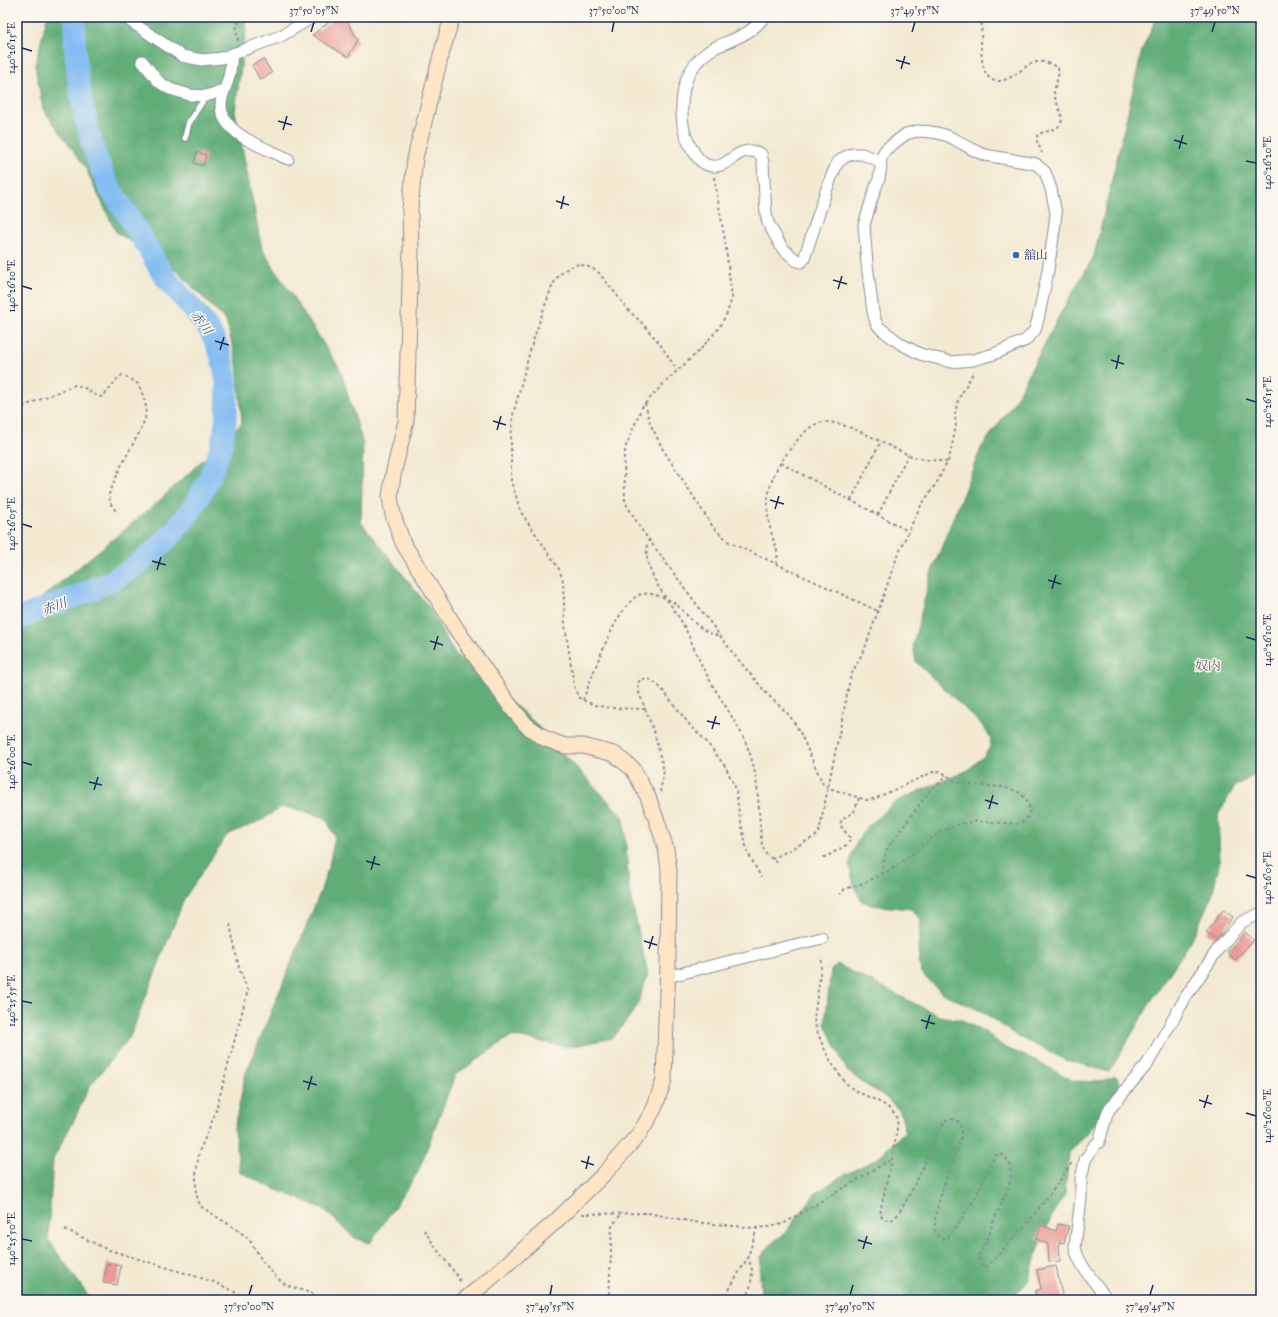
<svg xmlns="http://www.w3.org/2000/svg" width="1278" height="1317" font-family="'IM FELL Great Primer','Noto Serif JP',serif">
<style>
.forest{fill:#60ad78;stroke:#3e6e6b}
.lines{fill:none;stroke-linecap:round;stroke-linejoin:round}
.river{stroke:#81bbf2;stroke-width:22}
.building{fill:#ea9993}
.lane-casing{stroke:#878c98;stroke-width:8}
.street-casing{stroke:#878c98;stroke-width:13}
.secondary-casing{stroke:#878c98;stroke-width:17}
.path{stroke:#878c98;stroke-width:2;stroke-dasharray:3 3;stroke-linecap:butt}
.lane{stroke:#fff;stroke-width:5.5}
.street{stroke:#fff;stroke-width:11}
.secondary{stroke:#fde5c5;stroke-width:15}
.ticks{fill:none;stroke:#1b2f5e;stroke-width:1.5}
.poi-dot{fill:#1f6fb2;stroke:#fbf7ec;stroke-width:1.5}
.labels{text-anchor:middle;stroke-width:3;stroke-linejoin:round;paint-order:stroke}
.poi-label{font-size:12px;fill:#1b2f5e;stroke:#fbf7ec;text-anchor:start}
.water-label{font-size:13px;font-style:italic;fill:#3a598a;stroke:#fbf7ec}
.neighbourhood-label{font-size:13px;fill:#635471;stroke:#fbf7ec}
.neatline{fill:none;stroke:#1b2f5e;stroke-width:1.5}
.ticks-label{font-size:10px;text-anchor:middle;fill:#1b2f5e}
</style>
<rect width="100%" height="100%" fill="#fbf7ec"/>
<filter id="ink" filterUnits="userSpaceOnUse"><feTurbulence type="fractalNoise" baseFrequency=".025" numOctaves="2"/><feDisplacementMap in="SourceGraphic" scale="8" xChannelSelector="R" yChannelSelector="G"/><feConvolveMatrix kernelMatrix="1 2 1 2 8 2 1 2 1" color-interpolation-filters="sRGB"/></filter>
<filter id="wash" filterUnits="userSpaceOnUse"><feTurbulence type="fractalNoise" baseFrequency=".012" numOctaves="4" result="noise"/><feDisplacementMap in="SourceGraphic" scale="16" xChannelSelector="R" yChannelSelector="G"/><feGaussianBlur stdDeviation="0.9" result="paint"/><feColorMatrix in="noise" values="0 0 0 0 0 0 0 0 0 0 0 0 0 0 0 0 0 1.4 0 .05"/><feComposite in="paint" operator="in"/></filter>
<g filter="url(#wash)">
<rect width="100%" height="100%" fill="#f3e9d1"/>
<g class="forest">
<path d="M47,17H251L247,22L235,111L262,249L340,369L363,444L361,522L428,606L454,653L533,721L624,818L629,889L648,974L636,1008L613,1038L568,1047L511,1036L455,1075L418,1172L370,1243L355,1238L322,1208L275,1189L240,1172L234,1129L246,1073L320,893L329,865L335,837L326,818L300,810L281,807L262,820L227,835L184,899L130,1037L89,1087L73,1122L53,1159L48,1239L91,1300H17V632L39,600L158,502L242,423L237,363L226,321L178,272L116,232L84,165L43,109L35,65Z"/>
<path d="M1157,17H1261V773H1258L1235,786L1218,815L1220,861L1212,895L1191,941L1152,1000L1109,1072L1066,1060L1017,1036L981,1011L942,993L921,973L918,950L921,920L911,909L871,905L862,901L855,889L849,864L856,844L864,830L895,802L968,770L985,755L990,747L991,738L981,724L916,662L913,645L931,574L981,448L1014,402L1062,311L1094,256L1120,146L1142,50Z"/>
<path d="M837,964L939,1016L962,1020L988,1034L1005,1048L1033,1059L1074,1081L1099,1082L1116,1076L1121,1085L1092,1128L1069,1153L1065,1194L1053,1213L1038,1249L1029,1280L1011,1300H761L760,1276L761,1257L772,1243L785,1233L816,1193L844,1175L877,1159L905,1131L900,1111L883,1095L866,1085L847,1071L825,1024L831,970Z"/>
</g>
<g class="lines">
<path class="river" d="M17,620L27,615C66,600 107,587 141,562C192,524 228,461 227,397C227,378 224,360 216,343C204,317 183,300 166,278C157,267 151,252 143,240C136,228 129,217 121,205C117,198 111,191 107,183C92,151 84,119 79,84C76,61 73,40 76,17"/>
</g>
<g id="blocks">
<g class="building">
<path d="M336,17H345L358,40L348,57L312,35Z"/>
<path d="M263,59L272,73L260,80L252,65Z"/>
<path d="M197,152L206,155L203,166L194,163Z"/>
<path d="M1223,910L1233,917L1217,940L1206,933Z"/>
<path d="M1245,932L1254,940L1235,960L1227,952Z"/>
<path d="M1058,1224L1069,1226L1064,1243L1059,1242L1060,1261L1049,1262L1048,1244L1036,1239L1041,1225L1056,1231Z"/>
<path d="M107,1263L121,1266L117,1285L103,1283Z"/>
<path d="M1056,1266L1063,1300H1037L1035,1291L1041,1289L1037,1270Z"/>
</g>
</g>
</g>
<g filter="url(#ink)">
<use href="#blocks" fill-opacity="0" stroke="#878c98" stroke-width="1"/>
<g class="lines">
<defs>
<path id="lane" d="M185,138L189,122L206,96"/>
<g id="street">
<path d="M124,17L182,56L202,60L222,58L281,36L313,17"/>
<path d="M764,17C753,33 734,39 716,47C685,63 679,94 683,125C684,136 695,159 705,164C730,175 734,141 761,154L763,163L766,213L768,223L782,248L797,261L801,262L804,259L826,191L832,175L838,162L845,157L852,154H862L880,161"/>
<path d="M232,54C231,61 231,69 229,76C227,86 221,95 221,105C221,135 267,148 288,159"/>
<path d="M142,61L159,82L170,89L190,95L206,96L224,90"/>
<path d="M917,131C929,131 943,133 954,139C964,144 973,151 985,155L1036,164L1045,172L1051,189L1056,213L1054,231L1047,276L1038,319L1035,330L1026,340L994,354L973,360L951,362L920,354L901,344L881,329L876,323L873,312L867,264L864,225L874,192L879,179L881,167L880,161L885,150L906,134Z"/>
<path d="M667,977L822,938"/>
<path d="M1108,1300C1097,1285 1078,1265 1075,1247L1081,1198V1178L1083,1170L1085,1160L1094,1146L1099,1142L1108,1111L1148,1063L1187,995L1218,949L1242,922L1261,913"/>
</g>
<path id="secondary" d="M452,17L441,55L415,158L410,209L411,249L406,421L393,475L390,497L393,515L403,543L457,630L511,707L527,726L546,739L565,746H583L614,754L633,769L648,797L658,824L666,849L669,870L668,963L664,1080L654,1109L639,1134L605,1173L555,1222L484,1284L464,1300"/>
</defs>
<use href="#lane" class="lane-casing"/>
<use href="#street" class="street-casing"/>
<use href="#secondary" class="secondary-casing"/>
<g class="path">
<path d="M982,17C982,32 975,83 999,81C1003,81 1008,78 1011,77C1021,72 1026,64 1037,62C1045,61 1051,64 1058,68C1060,77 1055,83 1054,92C1054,103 1070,121 1056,128C1050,131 1044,132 1038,134L1036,139L1042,153"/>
<path d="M238,41L236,29L240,17"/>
<path d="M714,177L725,241L732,298L727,313L719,328L699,351L664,383L642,407L626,446L624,456L625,502L641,529L732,652L767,694L789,715L799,730L823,784L829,788L866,800L874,799L933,772L940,771C949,776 955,782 965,784C985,788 1020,781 1029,805C1030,809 1030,812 1028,816C1026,821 1021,823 1016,824L975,821L960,824L939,833L895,867L869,881L845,889L840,894"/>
<path d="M645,403L650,423L662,448L713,527L729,542L878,611"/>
<path d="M17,409L75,385C88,387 90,394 101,397C110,392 113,381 122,375L129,378L138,384L143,395L146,407L145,419L139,433L121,466L109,494L110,503L116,511"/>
<path d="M781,463L908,531"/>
<path d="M851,500L881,441"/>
<path d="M878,515L908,455"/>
<path d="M649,539C638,568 668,598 681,621C691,638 697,658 707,675C722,704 744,729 752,761C760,788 758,817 762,845L766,854L778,864"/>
<path d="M776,564C780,551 775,547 772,535C768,521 766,507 769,492C772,475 781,460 792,447C799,438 807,427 819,423C839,416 889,447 909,455C921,460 935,460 948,462"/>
<path d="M583,700C592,677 618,599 642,594C650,592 664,597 671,601C676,603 679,608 683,611C693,622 705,634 720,636"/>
<path d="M645,709L611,708L594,705L583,700L578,697L574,685L565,625L563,581L559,569L521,512L511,481V438L513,415L531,347L543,311L553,284L559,275L569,267L579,264L592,268L599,273L616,294L628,310L641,322L660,344L677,370"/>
<path d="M660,792L664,771L654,732L638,690V683L641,679H649L655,683L661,688L689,724L705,740L725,766L736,789L739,813L747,851L761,877"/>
<path d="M823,857H826L848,844L851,839L840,825L842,819L854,812L859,798"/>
<path d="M772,859L816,836L819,832L851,675L865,648L897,557L909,530L919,509L937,482L949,459L956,426L955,414L958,400L974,371"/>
<path d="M881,874L886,851L893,840L907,822L930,790L941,782L946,775"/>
<path d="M230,924L239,968L248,990L215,1114L199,1152L196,1175V1193L200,1206L239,1231L249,1239L263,1262L277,1278L286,1285L314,1294L327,1300"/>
<path d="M822,960L814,1019C817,1038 837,1078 852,1088C864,1097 892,1103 897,1119C898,1123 897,1130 896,1134C893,1162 884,1188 880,1215C883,1219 888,1222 893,1219C906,1210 932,1145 940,1128L946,1120L953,1119L959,1122L961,1129V1138C955,1157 929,1217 936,1233C937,1235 939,1237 940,1238L946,1239C958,1225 969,1209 978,1192C984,1179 987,1168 996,1155H1003C1021,1170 1003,1198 996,1215C992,1222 991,1231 988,1238C985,1245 981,1251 978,1258L983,1266L986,1267C996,1259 1003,1249 1012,1240C1034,1216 1054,1190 1072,1162"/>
<path d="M582,1214L648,1213L694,1222L755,1228L768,1227L783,1224L892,1159"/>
<path d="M65,1229L106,1249L214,1282L241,1295L258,1300"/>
<path d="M424,1230L438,1251L459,1278L460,1285"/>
<path d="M609,1300L612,1226L622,1213"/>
<path d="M723,1300L748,1257L757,1228"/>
<path d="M747,1300L751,1284L752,1270L748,1257"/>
</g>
<use href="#lane" class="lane"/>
<use href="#street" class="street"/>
<use href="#secondary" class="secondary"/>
</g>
</g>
<path class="ticks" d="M311,32L314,22M612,32L614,22M912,32L915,22M1212,32L1215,22M22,48L32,51M896,60L910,64M901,69L905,56M278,121L292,125M283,130L287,116M1174,140L1187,144M1179,149L1183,135M1246,161L1256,163M556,201L569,205M561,209L564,196M833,280L847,284M22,286L32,289M838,289L842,276M215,341L229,345M220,350L224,337M1111,360L1124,364M1116,369L1119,355M1246,399L1256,402M493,421L506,425M497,430L501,416M770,500L784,504M775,509L779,496M22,524L32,527M152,561L166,565M157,570L161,557M1048,580L1061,584M1052,589L1056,575M1246,637L1256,640M430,641L443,645M434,650L438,636M707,721L720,724M712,729L716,716M22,762L32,765M89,782L102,785M94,790L98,777M985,800L998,804M989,809L993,795M366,861L380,865M371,870L375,856M1246,875L1256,878M644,941L657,945M649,949L653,936M22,1001L32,1003M921,1020L935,1024M926,1029L930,1015M303,1081L317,1085M308,1090L312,1076M1199,1100L1212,1104M1204,1108L1208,1095M1246,1113L1256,1116M581,1161L594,1165M586,1169L589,1156M22,1239L32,1241M858,1240L872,1244M863,1249L867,1236M249,1295L252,1285M550,1295L552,1285M850,1295L853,1285M1150,1295L1153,1285"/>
<circle class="poi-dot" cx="1016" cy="255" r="4"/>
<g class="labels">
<g class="poi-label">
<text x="1024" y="259">舘山</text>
</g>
<g class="water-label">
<text transform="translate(202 322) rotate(54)" y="5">赤川</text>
<text transform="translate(54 606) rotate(-22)" y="5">赤川</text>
</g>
<g class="neighbourhood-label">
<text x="1208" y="670">奴内</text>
</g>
</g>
<rect width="1278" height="1317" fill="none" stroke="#fbf7ec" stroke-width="44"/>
<rect x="22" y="22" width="1234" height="1273" class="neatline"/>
<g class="ticks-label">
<text x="314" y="14">37°50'05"N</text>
<text x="614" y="14">37°50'00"N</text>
<text x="915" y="14">37°49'55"N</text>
<text x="1215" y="14">37°49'50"N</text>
<text transform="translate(11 48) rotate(-90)" y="4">140°26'15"E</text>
<text transform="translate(1267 163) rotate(-90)" y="4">140°26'20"E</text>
<text transform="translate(11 286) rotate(-90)" y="4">140°26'10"E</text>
<text transform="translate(1267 402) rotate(-90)" y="4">140°26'15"E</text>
<text transform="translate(11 524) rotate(-90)" y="4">140°26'05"E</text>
<text transform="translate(1267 640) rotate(-90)" y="4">140°26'10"E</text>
<text transform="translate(11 762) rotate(-90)" y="4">140°26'00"E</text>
<text transform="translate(1267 878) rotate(-90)" y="4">140°26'05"E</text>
<text transform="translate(11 1001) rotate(-90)" y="4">140°25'55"E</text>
<text transform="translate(1267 1116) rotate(-90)" y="4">140°26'00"E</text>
<text transform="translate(11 1239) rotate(-90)" y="4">140°25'50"E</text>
<text x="249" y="1310">37°50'00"N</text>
<text x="550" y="1310">37°49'55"N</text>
<text x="850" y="1310">37°49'50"N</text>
<text x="1150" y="1310">37°49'45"N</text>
</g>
</svg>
